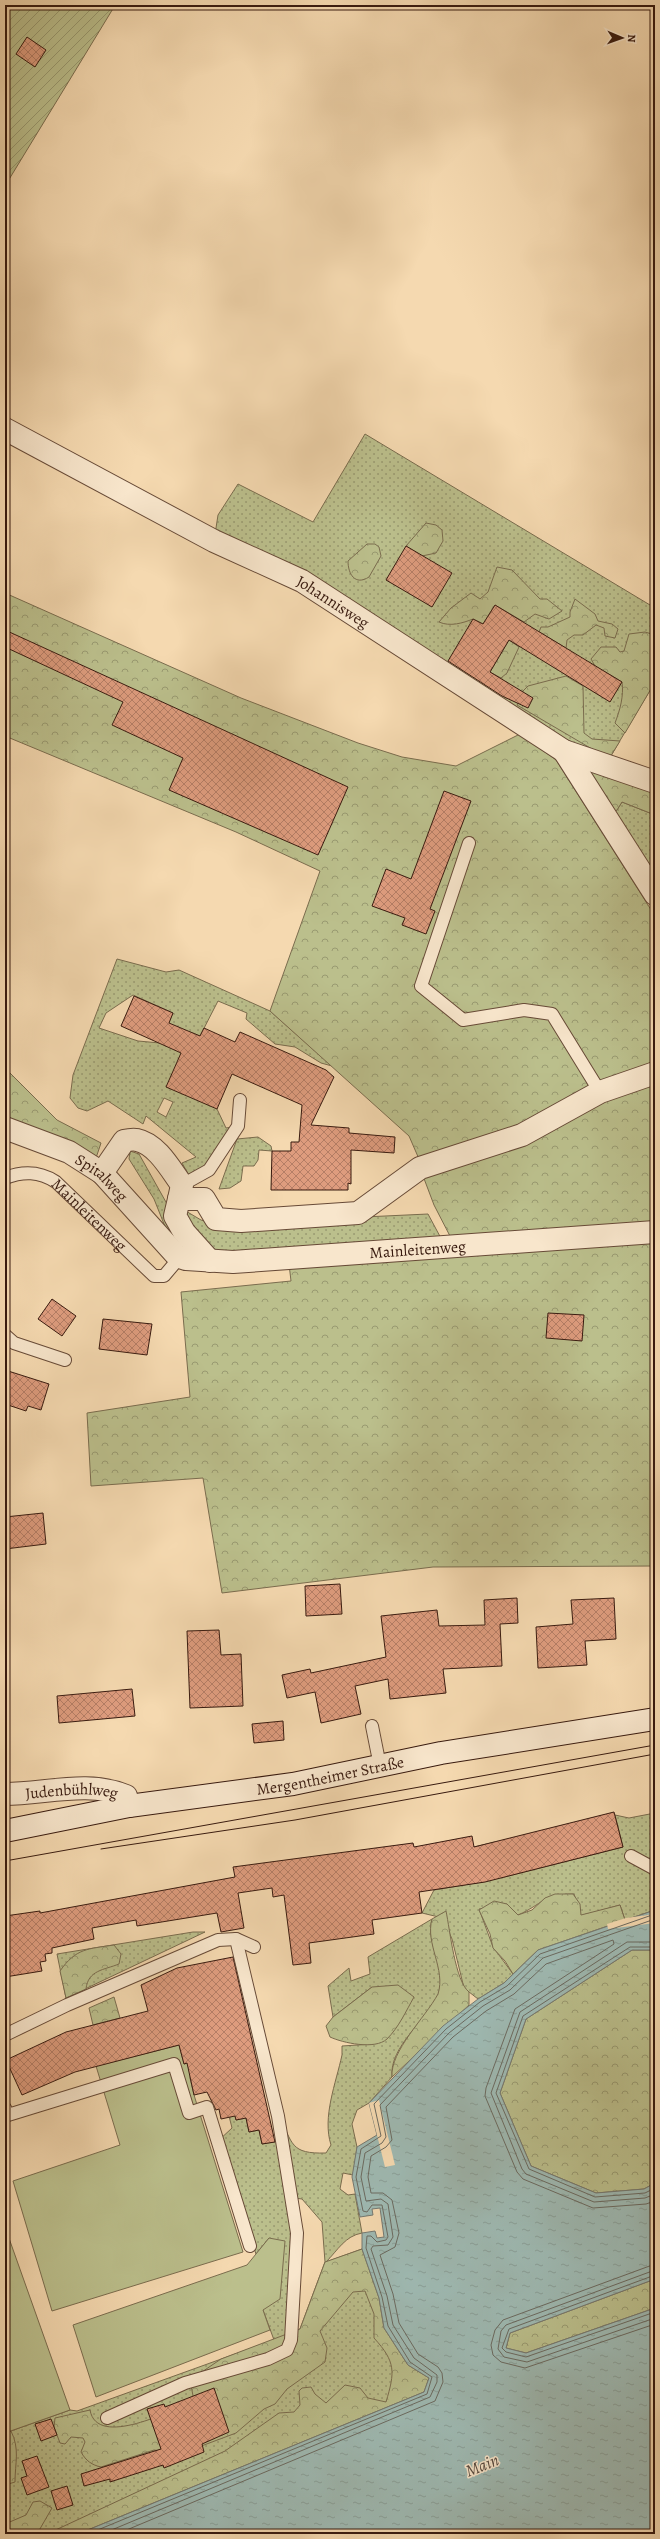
<svg xmlns="http://www.w3.org/2000/svg" width="660" height="2539" font-family="Alegreya,serif">
<style>
.grass{fill:url(#grass-dots);stroke:#7a6c4e;fill-rule:evenodd}
.forest{fill:url(#forest-crowns);stroke:#7a6c4e}
.garden{fill:url(#garden-furrows);stroke:#7a6c4e}
.pitch{fill:#bbbf8c;stroke:#7a6c4e}
.water{fill:url(#water-ripples);stroke:#757971}
.pier{fill:#f5d9b0}
.lines{fill:none;stroke-linecap:round;stroke-linejoin:round}
.shore{stroke:#6b6a60;stroke-width:1}
.building{fill:url(#building-cross-hatch);stroke:#381a0f}
.service-casing{stroke:#674a37;stroke-width:14}
.minor-casing{stroke:#674a37;stroke-width:24}
.secondary-casing{stroke:#381a0f;stroke-width:24}
.service{stroke:#f8e6cc;stroke-width:12}
.minor{stroke:#f8e6cc;stroke-width:22}
.secondary{stroke:#f8e6cc;stroke-width:22}
.tram{stroke:#381a0f;stroke-width:1}
.labels{text-anchor:middle;stroke-width:3;stroke-linejoin:round;paint-order:stroke}
.street-label{font-size:16px;fill:#381a0f;stroke:#f8e6cc}
.water-label{font-size:17px;font-style:italic;fill:#574a40;stroke:#f8e6cc}
</style>
<defs>
<pattern id="grass-dots" width="8" height="8" patternUnits="userSpaceOnUse"><rect width="8" height="8" fill="#bbbf8c"/><path d="M2 2h.1M6 6h.1" fill="none" stroke="#999a71" stroke-width="1.8" stroke-linecap="round"/></pattern>
<pattern id="forest-crowns" width="20" height="18" patternUnits="userSpaceOnUse"><rect width="20" height="18" fill="#bbbf8c"/><path d="M2 6a3 3 0 1 1 6 0M12 15a3 3 0 1 1 6 0" fill="none" stroke="#999a71"/></pattern>
<pattern id="garden-furrows" width="10" height="10" patternUnits="userSpaceOnUse"><rect width="10" height="10" fill="#bbbf8c"/><path d="M-1 1l2-2M0 10L10 0M9 11l2-2" fill="none" stroke="#999a71"/></pattern>
<pattern id="water-ripples" width="26" height="14" patternUnits="userSpaceOnUse"><rect width="26" height="14" fill="#9eb9b2"/><path d="M2 4q2-2 4 0t4 0M15 11q2-2 4 0t4 0" fill="none" stroke="#899e98"/></pattern>
<pattern id="building-cross-hatch" width="8" height="8" patternUnits="userSpaceOnUse"><rect width="8" height="8" fill="#de9c7e"/><path d="M0 0l8 8M0 8l8-8" fill="none" stroke="#b57e66"/></pattern>
</defs>
<rect width="100%" height="100%" fill="#f5d9b0"/>
<filter id="stains"><feTurbulence type="fractalNoise" baseFrequency=".005" numOctaves="4"/><feColorMatrix values="0 0 0 0 .2 0 0 0 0 .09 0 0 0 0 .02 0 0 0 .5 -.17"/></filter>
<radialGradient id="worn" r=".72"><stop offset=".6" stop-color="#630" stop-opacity="0"/><stop offset="1" stop-color="#630" stop-opacity=".3"/></radialGradient>
<g class="grass">
<path d="M365,434L655,608V682L609,759L520,724L214,541L218,515L238,484L313,522Z"/>
<path d="M622,802L655,815V894L606,817L617,810Z"/>
<path d="M117,959L166,972L179,970L270,1011L332,1066L321,1063L295,1047L275,1044L246,1019L247,1013L218,1001L200,1036L190,1032L217,1109L226,1128L238,1126L209,1170L190,1177L182,1163L196,1157L146,1116L143,1124L108,1101L87,1111L78,1108L70,1098L73,1075ZM133,995L173,1013L160,1043L138,1041L99,1028L106,1013ZM164,1098L173,1102L166,1117L157,1112Z"/>
<path d="M258,1137L271,1146L272,1151L259,1150L258,1160L254,1166H243L241,1181L230,1188L219,1189L237,1139Z"/>
<path d="M130,1151L139,1154L194,1252L172,1244L154,1199L129,1159Z"/>
<path d="M179,1207L201,1220L214,1224L428,1214L443,1242L216,1255L191,1230Z"/>
<path d="M655,1813V1910L625,1920L620,1905L581,1916L574,1894C543,1894 543,1904 518,1915L507,1904L479,1909L493,1947L513,1974L504,1983L478,1999L464,1988L452,1939L443,1918L422,1913L434,1890L481,1882L474,1847L495,1842L504,1877L623,1847L615,1815L629,1818Z"/>
<path d="M432,1919C425,1944 448,1969 439,1993C427,2021 389,2046 392,2077L369,2103L357,2110L352,2124L357,2147L353,2175L343,2173L340,2189L348,2195L355,2194L362,2233C345,2236 338,2250 326,2262L362,2249L379,2298L424,2392L78,2534H17L5,2529V2433L70,2410L77,2411L274,2340L263,2310L269,2238L256,2254L218,2141L232,2128L226,2104L231,2102L236,2120L246,2118L249,2132L259,2130L262,2144L278,2141L279,2115C293,2144 290,2154 326,2153L331,2145C322,2117 336,2083 342,2055V2046L373,2044L372,1987L333,2017L328,1986L349,1968L351,1981L370,1974L368,1957ZM294,2198L302,2199L322,2222L325,2262L300,2329L286,2336L295,2233Z"/>
<path d="M193,1932H205L66,1998L57,1954Z"/>
</g>
<g class="forest">
<path d="M426,523L436,525L442,530L443,541L436,553L422,556L406,546Z"/>
<path d="M367,544H375L379,547L381,556L369,577C355,586 348,574 348,561Z"/>
<path d="M497,567L512,570L540,599H547L562,611L549,619L535,614L524,622L495,605L483,624L473,619C463,623 450,627 439,622L451,608L471,593L480,599L488,592Z"/>
<path d="M5,593L241,698L358,743L402,757L456,766L520,734L556,760L655,916V1065L521,1125L419,1159L409,1136L270,1011L320,871L236,832L5,736Z"/>
<path d="M575,599L595,614L598,621L612,624L618,629L615,638L605,636L604,628L596,625L583,635H574L567,640L566,648L539,632L541,627H548L570,617V612Z"/>
<path d="M645,632L655,635V682L625,733L615,723C620,710 624,696 622,682L595,666L591,659L601,647H616L620,652L624,651L629,634Z"/>
<path d="M509,640L519,647L507,673L501,678L490,672Z"/>
<path d="M566,676L583,686L584,733L592,739L620,741L609,759L517,705L523,691L528,686Z"/>
<path d="M564,751L655,782V815L622,802L617,810L606,817Z"/>
<path d="M5,1068L57,1120L101,1143L95,1161L5,1128Z"/>
<path d="M655,1073V1225L451,1238L434,1205L420,1168Z"/>
<path d="M655,1239V1566L433,1567L222,1593L203,1478L91,1486L87,1413L190,1397L181,1292L291,1281L289,1264Z"/>
<path d="M555,1894H573L580,1904L581,1915L620,1905L625,1920L538,1950L513,1974L505,1961L493,1948L490,1934L479,1910L494,1901L507,1904L518,1915L532,1910L545,1898Z"/>
<path d="M446,1911C450,1930 455,1981 469,1992V2005L392,2077C390,2051 425,2018 438,1994C446,1969 425,1944 432,1919Z"/>
<path d="M114,1945L121,1954L119,1964C104,1970 88,1970 86,1989L66,1998L60,1971C76,1948 88,1949 114,1945Z"/>
<path d="M632,1950H655V2183L644,2189L596,2193L531,2166L500,2093L526,2019Z"/>
<path d="M398,1985L414,1997C406,2011 399,2027 387,2039C375,2050 343,2043 330,2037L326,2026L333,2017L372,1987Z"/>
<path d="M114,1997L120,2018L93,2025L89,2008Z"/>
<path d="M362,2249L379,2298L384,2328L408,2365L429,2378L424,2392L78,2534H47L225,2451L279,2413L294,2412L300,2405L299,2391L302,2388L311,2387L315,2394L326,2403L345,2385L360,2388L368,2398L386,2402C395,2372 396,2362 374,2338V2314L365,2291L353,2292L320,2331L327,2348L325,2362L287,2389L275,2404L264,2409L236,2433L180,2454L154,2450L101,2467C92,2465 86,2461 81,2452L85,2442L83,2438L71,2437L65,2444L60,2443L54,2427L55,2418L90,2410C97,2449 172,2410 194,2401L190,2380L221,2359L300,2329L325,2262Z"/>
<path d="M655,2279V2308L526,2353L506,2348L510,2333Z"/>
<path d="M11,2431C20,2449 15,2463 15,2482L5,2485V2433Z"/>
<path d="M40,2501L52,2508L37,2534H5V2524L26,2515L33,2502Z"/>
</g>
<path class="garden" d="M5,5H112L114,7L5,186Z"/>
<g class="pitch">
<path d="M179,2045L184,2064L192,2062L190,2078L194,2095L243,2252L52,2311L13,2181L120,2145L96,2066Z"/>
<path d="M5,2227L70,2410L5,2433Z"/>
<path d="M269,2238L285,2241L280,2299L263,2310L270,2330L96,2397L73,2325L247,2265Z"/>
</g>
<path class="water" d="M655,1910V1950H632L526,2019L500,2093L531,2166L596,2193L644,2189L655,2183V2279L510,2333L506,2348L526,2353L655,2308V2534H78L424,2392L429,2378L408,2365L384,2328L379,2298L362,2249V2233L375,2231L377,2238L384,2237L380,2208L372,2209L373,2215L360,2217L352,2177L357,2147L377,2135L369,2103L443,2026L478,1999L504,1983L538,1950Z"/>
<g class="pier">
<path d="M655,1914V1923L608,1929L607,1924L626,1918Z"/>
<path d="M379,2100L395,2165L385,2167L369,2103Z"/>
</g>
<g class="lines">
<g class="shore">
<path d="M655,1942H627L520,2012L491,2093L522,2169L526,2174L594,2202L645,2198L655,2194"/>
<path d="M655,1947H630L523,2016L496,2093L529,2169L595,2197L645,2193L655,2188"/>
<path d="M655,2264L503,2320L495,2330L491,2345L493,2355L501,2362L525,2368L655,2324"/>
<path d="M655,2270L506,2325L501,2331L498,2349L504,2357L527,2362L655,2318"/>
<path d="M655,2275L509,2329L502,2348L506,2352L526,2357L655,2312"/>
<path d="M88,2534L427,2394L432,2377L410,2362L388,2326L382,2297L366,2248L367,2236H371L377,2242L386,2240L388,2237L382,2205H372L367,2212L363,2211L356,2177L361,2149L381,2136L374,2104L446,2029L480,2002L507,1986L540,1954L655,1914"/>
<path d="M102,2534L430,2397L437,2382V2375L414,2358L393,2325L387,2296L371,2249L373,2246L388,2245L393,2237L388,2204L381,2199L366,2201L361,2177L365,2153L382,2143L386,2137L380,2105L449,2033L483,2006L510,1990L543,1958L655,1919"/>
<path d="M117,2534L435,2401L443,2382L442,2373L438,2367L418,2354L399,2323L393,2294L380,2255L395,2247L399,2233L392,2200L383,2193H371L368,2177L371,2156L386,2147L392,2140L386,2107L453,2037L486,2011L514,1994L546,1964L613,1940L614,1944L515,2009L486,2088L485,2096L517,2172L523,2179L593,2208L646,2204L655,2201"/>
</g>
</g>
<g class="building">
<path d="M27,37L46,50L35,67L16,54Z"/>
<path d="M406,546L452,573L432,607L386,580Z"/>
<path d="M495,605L622,682L610,702L509,640L490,672L533,698L528,708L502,696L448,661L473,619L483,624Z"/>
<path d="M5,630L348,787L318,855L169,790L183,758L112,725L123,702L5,647Z"/>
<path d="M444,791L471,801L430,909L435,911L426,934L402,925L405,918L372,906L386,869L411,879Z"/>
<path d="M134,996L173,1013L169,1023L200,1036L204,1028L235,1042L240,1032L326,1070L334,1077L311,1125L349,1128V1133L395,1137L394,1153L351,1150V1184L348,1183V1190H271L272,1151H291V1142H299L302,1105L232,1074L217,1109L166,1087L181,1053L121,1026Z"/>
<path d="M52,1299L76,1316L62,1336L38,1319Z"/>
<path d="M548,1313L584,1315L582,1341L546,1338Z"/>
<path d="M103,1319L152,1324L147,1355L99,1349Z"/>
<path d="M5,1370L49,1384L41,1410L28,1406L26,1411L5,1404Z"/>
<path d="M43,1513L46,1544L5,1549V1517Z"/>
<path d="M340,1584L342,1614L306,1616L305,1586Z"/>
<path d="M517,1598L518,1623L500,1624L502,1666L443,1669L446,1693L390,1699L388,1679L355,1686L361,1714L321,1723L315,1692L287,1698L282,1675L310,1669L311,1673L386,1657L381,1616L437,1610L439,1626L485,1625L484,1600Z"/>
<path d="M614,1598L616,1639L585,1641L587,1665L538,1668L536,1627L573,1624L571,1600Z"/>
<path d="M219,1630L221,1655L241,1654L243,1706L190,1708L187,1631Z"/>
<path d="M132,1689L135,1716L59,1723L57,1696Z"/>
<path d="M283,1721L284,1740L254,1743L252,1724Z"/>
<path d="M614,1812L623,1847L485,1882L419,1892L422,1913L372,1920L374,1934L309,1943L311,1963L293,1965L284,1895L273,1897L272,1888L238,1893L244,1928L221,1932L217,1913L137,1926L136,1920L92,1928L94,1939L52,1948V1953L45,1954L46,1961L40,1962L42,1971L5,1977V1916L40,1911V1913L235,1877L233,1867L413,1843L414,1847L472,1836L474,1847Z"/>
<path d="M233,1957L275,2142L262,2144L259,2130L249,2132L246,2118L236,2120L235,2116L221,2119L219,2109L216,2110L207,2092L194,2095L187,2063L184,2064L179,2045L75,2072L22,2095L6,2060L66,2032L148,2011L141,1985L177,1968Z"/>
<path d="M214,2388L229,2432L202,2444L204,2452L164,2468L163,2465L110,2482V2479L84,2486L81,2474L161,2449L147,2409L164,2404L165,2407Z"/>
<path d="M51,2419L57,2435L41,2441L35,2424Z"/>
<path d="M37,2456L49,2487L27,2495L21,2478L27,2476L22,2461Z"/>
<path d="M67,2486L73,2505L57,2510L51,2491Z"/>
</g>
<g class="lines">
<defs>
<g id="service">
<path d="M469,843L421,986L463,1020L524,1010L552,1014L600,1092"/>
<path id="s1" d="M5,1178C23,1171 39,1171 56,1182L154,1276H164L180,1257"/>
<path d="M182,1185L209,1170L238,1126L240,1100"/>
<path d="M5,1335L14,1343L65,1360"/>
<path d="M372,1726L380,1766"/>
<path d="M631,1856L655,1869"/>
<path d="M5,2035L67,2005L218,1940L236,1939L254,1947"/>
<path d="M5,2108L8,2115L174,2064L189,2113L207,2107L250,2246"/>
<path d="M107,2418L185,2383L268,2359L287,2350L291,2340L297,2233L278,2116L236,1939"/>
</g>
<g id="minor">
<path id="s2" d="M5,429L214,541L302,581L564,751L655,782"/>
<path d="M564,751L655,894"/>
<path id="s3" d="M5,1128L69,1152L102,1173L177,1256L186,1259L233,1262L655,1232"/>
<path d="M102,1173L124,1141C128,1140 133,1139 137,1140C157,1144 171,1170 182,1185L179,1199H204L216,1219L241,1221L358,1213L420,1168L522,1135L600,1092L655,1073"/>
<path d="M179,1199L175,1216L184,1232L210,1261"/>
<path id="s4" d="M5,1794C45,1794 88,1780 126,1796L129,1806"/>
</g>
<g id="secondary">
<path id="s5" d="M5,1831L129,1806L293,1784L441,1753L655,1719"/>
</g>
</defs>
<use href="#service" class="service-casing"/>
<use href="#minor" class="minor-casing"/>
<use href="#secondary" class="secondary-casing"/>
<use href="#service" class="service"/>
<use href="#minor" class="minor"/>
<use href="#secondary" class="secondary"/>
<g class="tram">
<path d="M101,1849L295,1820L655,1754"/>
<path d="M5,1861L655,1745"/>
</g>
</g>
<g class="labels">
<g class="street-label">
<text dy="6" stroke="none"><textPath href="#s2" startOffset="371">Johannisweg</textPath></text>
<text dy="6" stroke="none"><textPath href="#s3" startOffset="110">Spitalweg</textPath></text>
<text dy="6" stroke="none"><textPath href="#s1" startOffset="100">Mainleitenweg</textPath></text>
<text dy="6" stroke="none"><textPath href="#s3" startOffset="461">Mainleitenweg</textPath></text>
<text dy="6" stroke="none"><textPath href="#s5" startOffset="330">Mergentheimer Straße</textPath></text>
<text dy="6" stroke="none"><textPath href="#s4" startOffset="67">Judenbühlweg</textPath></text>
</g>
<g class="water-label">
<text transform="translate(482 2465) rotate(-22)" y="6">Main</text>
</g>
</g>
<rect width="660" height="2539" fill="none" stroke="#f5d9b0" stroke-width="20"/>
<rect x="6" y="6" width="648" height="2527" fill="none" stroke="#381a0f" stroke-width="2"/>
<rect x="10" y="10" width="640" height="2519" fill="none" stroke="#381a0f"/>
<g transform="translate(622 38) rotate(92)" stroke="#f8e6cc" stroke-width="3" paint-order="stroke">
<path d="M0-3L7 15L0 10L-7 15Z" fill="#381a0f"/>
<text y="-6" font-size="11" font-weight="bold" text-anchor="middle" fill="#381a0f">N</text>
</g>
<rect width="100%" height="100%" filter="url(#stains)"/>
<rect width="100%" height="100%" fill="url(#worn)"/>
</svg>
